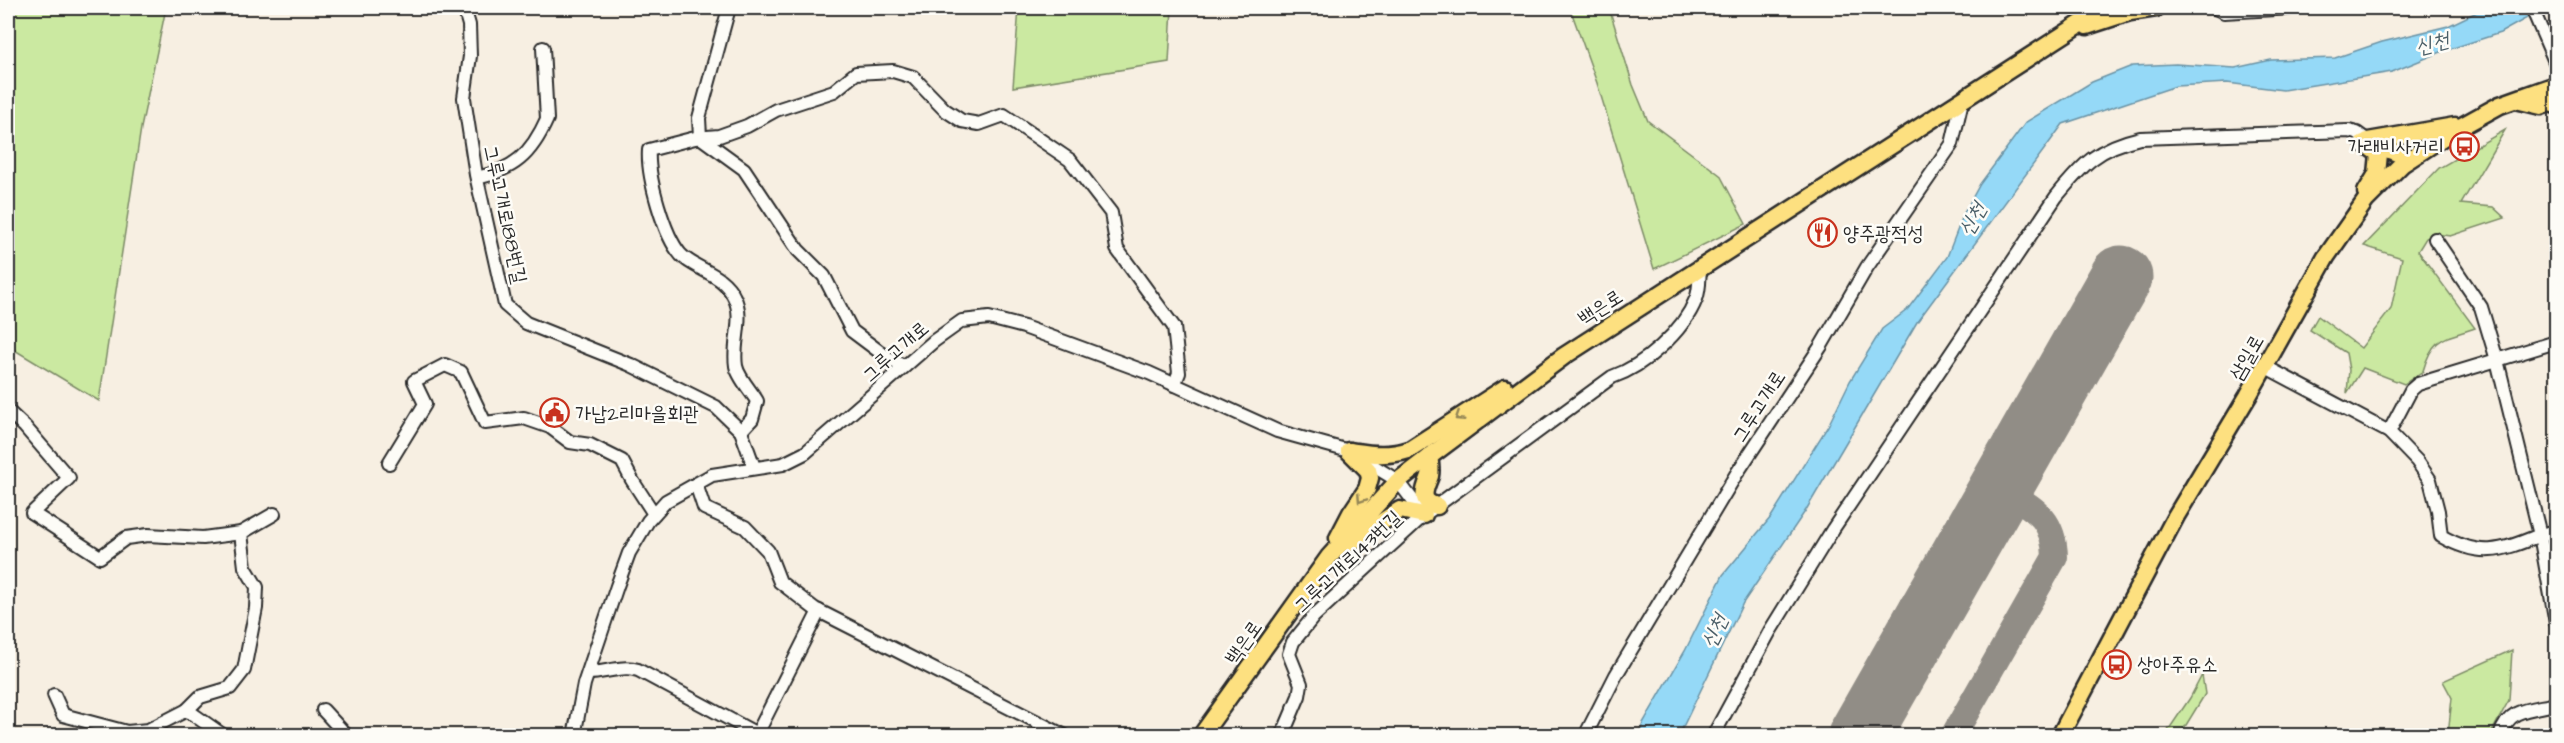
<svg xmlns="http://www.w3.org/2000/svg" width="2564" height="743" font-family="'Architects Daughter','Poor Story',sans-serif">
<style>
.green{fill:#cbe9a1;stroke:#7b8a66;stroke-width:1.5}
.water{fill:#95d9f7;stroke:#6b93a5;stroke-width:1.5}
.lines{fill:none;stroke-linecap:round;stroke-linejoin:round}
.taxiway{stroke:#918d86;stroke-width:26}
.runway{stroke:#918d86;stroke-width:63}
.minor-casing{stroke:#2b2b2b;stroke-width:16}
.major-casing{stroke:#2b2b2b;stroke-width:21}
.minor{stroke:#fdfcf7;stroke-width:12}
.major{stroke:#fde080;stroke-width:16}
.oneway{stroke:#948656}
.labels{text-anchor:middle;stroke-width:5;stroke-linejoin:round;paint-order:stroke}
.poi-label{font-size:20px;fill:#2b2b2b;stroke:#fdfcf7;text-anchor:start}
.street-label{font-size:20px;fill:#2b2b2b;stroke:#fdfcf7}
.water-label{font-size:21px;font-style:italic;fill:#4b5f68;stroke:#fdfcf7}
</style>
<rect width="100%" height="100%" fill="#f7efe2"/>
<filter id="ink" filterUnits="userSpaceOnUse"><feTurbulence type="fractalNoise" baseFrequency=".0167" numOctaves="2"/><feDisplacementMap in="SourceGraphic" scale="12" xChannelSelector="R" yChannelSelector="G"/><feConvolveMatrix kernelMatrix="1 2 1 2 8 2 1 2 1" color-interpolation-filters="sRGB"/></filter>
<g filter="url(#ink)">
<g class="green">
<path d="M8,8H166L141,128L99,401L8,346Z"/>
<path d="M1019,8H1172L1169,62L1013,87Z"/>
<path d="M1570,8H1609L1633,85L1648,121L1720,175L1746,224L1654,269L1597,83Z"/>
<path d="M2505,130L2461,204L2493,207L2505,218L2450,236L2436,234L2426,238L2418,251L2475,328C2443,339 2433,336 2423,371L2404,384L2363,368L2347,393L2349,370L2346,353L2310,330L2318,316L2361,348L2391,309L2402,258L2364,246L2439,168Z"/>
<path d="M2512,650L2509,700L2490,735H2448L2452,698L2443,681Z"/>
<path d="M2202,675L2205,694L2180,735H2165L2190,698Z"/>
</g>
<path class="water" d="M2485,8H2545L2500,33L2441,52L2392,72L2283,90L2227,83L2176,86L2063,124L1917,322L1806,510L1743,603L1679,735L1639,736L1643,723L1685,651L1723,575L1771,517L1828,426L1850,381L1882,329L1907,310L1947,257L1964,213L1980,184L2026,122L2092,82L2132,66L2176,64L2235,68L2271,60L2335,58L2382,42L2448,26Z"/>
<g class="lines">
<path class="taxiway" d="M1953,736L2055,557C2054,516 2032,508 2001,488"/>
<path class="runway" d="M1859,736L2121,277"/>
<defs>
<g id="minor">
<path d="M464,8L469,25L470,56L464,98L476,175L505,305L526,323L631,365L716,407L741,431L754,467"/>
<path d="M729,8L699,118L700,137L744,169L798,250L824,276L852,331L892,361L905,366"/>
<path d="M2215,8L2224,12L2292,8"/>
<path d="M2532,8L2556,64"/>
<path d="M477,178C514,169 531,155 547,119L543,48"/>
<path d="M2264,366L2389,432L2417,461L2430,480L2438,511L2441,536C2480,558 2499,552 2540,535L2497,360L2481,307L2435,239"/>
<path d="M8,411L25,427L69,478L32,513L100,557L126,538L148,535L203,538L241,533L274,514"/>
<path d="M741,431L752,419L757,401C751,391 738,377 736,366C732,343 745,318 734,297C723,273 696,270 681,255C664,236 647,176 649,150L695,138L719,136L747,126L776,110L834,91L856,73L893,71L913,77L945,110L962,121L979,124L1004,115L1070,160L1111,213L1117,249L1174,327L1179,373L1174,385"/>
<path d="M2389,432L2411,390L2418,384L2556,342"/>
<path d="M389,463L425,404L414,381L445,365L461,372L485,423L524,418L550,427L570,442L590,445L622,461L632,480L654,514"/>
<path d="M696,484L704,508L745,527L768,551L780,582L815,609L1065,736"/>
<path d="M2556,531L2540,535L2556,623"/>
<path d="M588,673C606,673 621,665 638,670L757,734"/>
<path d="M54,695L63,715L127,732L148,730L187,710L224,736"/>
<path d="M187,710L200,697L230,688L244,670L256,608L257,587L245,567L241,533"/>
<path d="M323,710L347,736"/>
<path d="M574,736L584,684L617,586L629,553L648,521L666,501L712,475L783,464L805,453L934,341L962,321L989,318L1024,327L1149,373L1277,431L1349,451L1398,481L1424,515"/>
<path d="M756,736L819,611"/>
<path d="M1282,736L1299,696L1301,684L1289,654L1293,642L1314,616L1424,515L1612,377C1644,366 1683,332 1696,299C1700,290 1699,278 1700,267"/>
<path d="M1585,736L1616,675L1737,473L1821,346L1867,267L1952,144L1962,101"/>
<path d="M1713,736L1770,631L1833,529L2056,197C2083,164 2097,148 2140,138L2349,131L2357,133L2368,141"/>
<path d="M2500,736C2509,707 2530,710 2556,704"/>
</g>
<g id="major">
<path d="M2087,26L2130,12L2156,8"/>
<path d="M2516,100L2541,106L2550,103L2556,105"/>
<path d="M2368,141L2455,126"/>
<path d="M2369,142L2410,158"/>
<path d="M2364,143L2379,154L2377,174L2366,192"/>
<path d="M1349,451C1371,454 1387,457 1409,450L1505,388"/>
<path d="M1429,457C1430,462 1431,471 1430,476C1425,488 1418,502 1437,506"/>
<path d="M1338,538L1351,513L1367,489L1370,478L1368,470L1349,451"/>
<path d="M1350,543L1400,510L1424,515"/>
<path d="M1201,736L1329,557L1398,481L1429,457L1564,356L2105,8"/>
<path d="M2060,736L2176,516L2248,396L2326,257L2366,200L2402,164L2451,132L2500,105L2556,85"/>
</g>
</defs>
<use href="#minor" class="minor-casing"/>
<use href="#major" class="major-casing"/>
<use href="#minor" class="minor"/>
<use href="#major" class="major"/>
</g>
<defs><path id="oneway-chevron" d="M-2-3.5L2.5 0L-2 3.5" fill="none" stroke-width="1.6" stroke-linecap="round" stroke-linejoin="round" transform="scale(1.5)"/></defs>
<g class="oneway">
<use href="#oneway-chevron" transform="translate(1459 417) rotate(147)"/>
<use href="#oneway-chevron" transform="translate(1361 499) rotate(123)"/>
</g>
</g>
<defs>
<symbol id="bus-ring" viewBox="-11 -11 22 22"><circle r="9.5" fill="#fdfcf7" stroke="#c8321e" stroke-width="1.5"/><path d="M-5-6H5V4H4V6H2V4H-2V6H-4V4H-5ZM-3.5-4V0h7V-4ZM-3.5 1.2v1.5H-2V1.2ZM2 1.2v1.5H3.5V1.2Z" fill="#c8321e"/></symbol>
<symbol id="restaurant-ring" viewBox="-11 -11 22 22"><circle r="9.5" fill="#fdfcf7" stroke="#c8321e" stroke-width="1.5"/><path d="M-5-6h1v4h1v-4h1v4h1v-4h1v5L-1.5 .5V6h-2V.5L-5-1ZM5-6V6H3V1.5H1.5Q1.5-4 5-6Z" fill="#c8321e"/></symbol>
<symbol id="civic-ring" viewBox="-11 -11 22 22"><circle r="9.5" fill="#fdfcf7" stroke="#c8321e" stroke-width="1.5"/><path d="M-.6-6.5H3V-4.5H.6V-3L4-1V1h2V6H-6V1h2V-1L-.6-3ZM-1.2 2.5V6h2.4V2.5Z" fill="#c8321e"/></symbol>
</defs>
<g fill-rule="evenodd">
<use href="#bus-ring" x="2448" y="130" width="33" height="33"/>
<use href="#restaurant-ring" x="1806" y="216" width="33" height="33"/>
<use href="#civic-ring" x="538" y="396" width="33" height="33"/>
<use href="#bus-ring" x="2100" y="648" width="33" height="33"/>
</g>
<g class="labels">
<g class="poi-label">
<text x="2444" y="153" text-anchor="end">가래비사거리</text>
<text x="1843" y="240">양주광적성</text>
<text x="575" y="420">가납2리마을회관</text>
<text x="2137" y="671">상아주유소</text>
</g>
<g class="street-label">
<text transform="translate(506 214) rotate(78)" y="7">그루고개로188번길</text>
<text transform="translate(1600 307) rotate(-33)" y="7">백은로</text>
<text transform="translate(895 351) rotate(-41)" y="7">그루고개로</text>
<text transform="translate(2246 357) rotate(-60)" y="7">삼일로</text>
<text transform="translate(1758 406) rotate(-57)" y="7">그루고개로</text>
<text transform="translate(1347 561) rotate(-43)" y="7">그루고개로143번길</text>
<text transform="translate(1243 642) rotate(-55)" y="7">백은로</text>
</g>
<g class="water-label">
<text transform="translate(2432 43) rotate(-14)" y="7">신천</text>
<text transform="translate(1972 219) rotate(-60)" y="7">신천</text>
<text transform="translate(1714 631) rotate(-64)" y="7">신천</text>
</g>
</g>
<rect width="2564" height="743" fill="none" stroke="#fdfcf7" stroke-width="30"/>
<rect x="15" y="15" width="2534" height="713" fill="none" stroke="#2b2b2b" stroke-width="2" filter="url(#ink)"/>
</svg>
